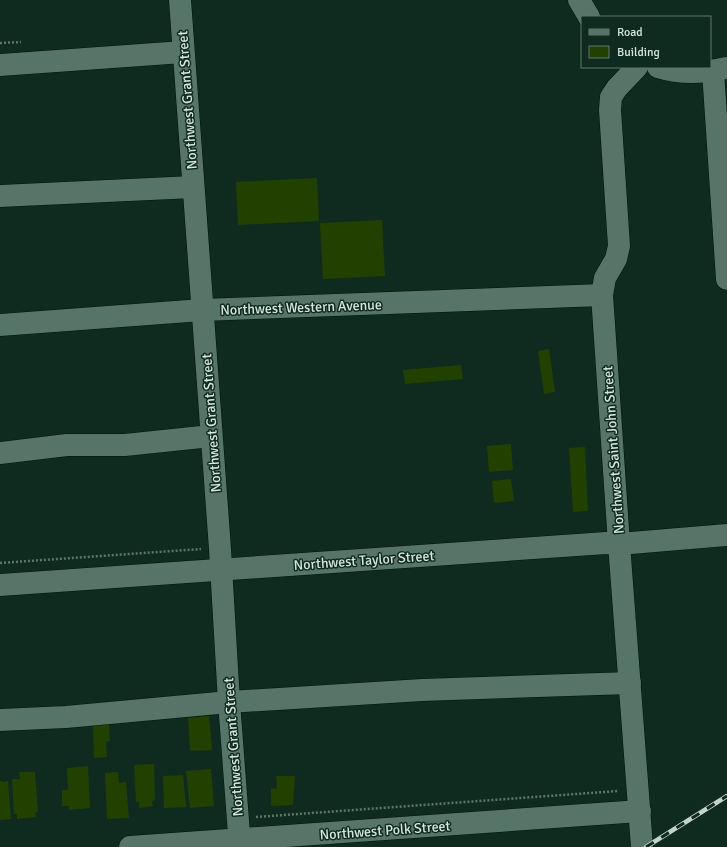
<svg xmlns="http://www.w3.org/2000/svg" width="727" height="847" font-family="Signika,sans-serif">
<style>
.building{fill:#224100}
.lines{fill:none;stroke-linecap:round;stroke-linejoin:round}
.minor-casing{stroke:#00130a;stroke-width:23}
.path{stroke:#5f766d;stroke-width:2.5;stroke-dasharray:2 2;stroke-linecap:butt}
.minor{stroke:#567467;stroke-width:22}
.rail-casing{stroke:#c3d4cd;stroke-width:4.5}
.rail{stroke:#0f2b20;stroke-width:3;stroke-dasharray:9;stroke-linecap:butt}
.labels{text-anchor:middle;stroke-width:3;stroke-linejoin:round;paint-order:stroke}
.street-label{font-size:14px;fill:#d7e7e0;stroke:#0f2b20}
</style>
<rect width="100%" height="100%" fill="#0f2b20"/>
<g class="building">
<path d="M317,178L319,221L238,225L236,182Z"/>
<path d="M382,220L385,276L323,279L320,223Z"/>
<path d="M549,349L555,392L544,394L538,351Z"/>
<path d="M461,365L463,379L405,384L403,370Z"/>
<path d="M511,444L513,470L489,472L487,446Z"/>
<path d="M585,447L588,511L573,512L569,448Z"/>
<path d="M511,479L514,501L494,503L492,481Z"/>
<path d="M209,716L212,750L190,751L188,718Z"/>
<path d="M109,724L110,741L106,742L107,757L94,758L93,725Z"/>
<path d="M154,764L155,800L152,801L153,806L139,808V802H136L134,765Z"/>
<path d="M88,766L90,808L69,810V806H62V790H68L67,768Z"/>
<path d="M211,769L214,806L190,808L186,771Z"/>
<path d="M19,772H35L38,812H35L36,817L17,819V814H14L12,779H20Z"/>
<path d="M118,772L119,783L126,782L129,818L107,819L105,773Z"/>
<path d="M183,775L186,807L164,808L163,776Z"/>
<path d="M276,776H295L293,805L271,806V789L277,788Z"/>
<path d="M0,781H2V782L8,781L11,819L0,820Z"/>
</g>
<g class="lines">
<defs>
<g id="minor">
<path d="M180,0L220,549L229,702L240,847"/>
<path d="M579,0L589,17"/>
<path d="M0,65L183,52"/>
<path d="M637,67L617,88L611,97L610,110L619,246L616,259L605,278L602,295L619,544L642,847"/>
<path d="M658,67C680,74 704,73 726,68"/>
<path d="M713,71L727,279"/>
<path d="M0,196L193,187"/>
<path d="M0,325L202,310L602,295"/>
<path d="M0,453L67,445H125L211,436"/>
<path d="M0,585L606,543L619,544L727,535"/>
<path d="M0,720L66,717L229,702L422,690L630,683"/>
<path d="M130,847L640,811"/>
</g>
</defs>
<use href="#minor" class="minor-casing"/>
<g class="path">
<path d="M0,43L21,42"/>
<path d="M0,563L201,549"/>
<path d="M256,817L618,791"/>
</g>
<use href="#minor" class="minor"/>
<defs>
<path id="rail" d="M646,847L727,796"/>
</defs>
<use href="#rail" class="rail-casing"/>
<use href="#rail" class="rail"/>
</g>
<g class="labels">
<g class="street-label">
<text transform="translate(187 100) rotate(-94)" y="5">Northwest Grant Street</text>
<text transform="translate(301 307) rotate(-2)" y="5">Northwest Western Avenue</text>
<text transform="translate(211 423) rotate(-94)" y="5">Northwest Grant Street</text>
<text transform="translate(613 450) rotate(-94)" y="5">Northwest Saint John Street</text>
<text transform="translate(364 560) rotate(-4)" y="5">Northwest Taylor Street</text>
<text transform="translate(233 747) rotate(-94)" y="5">Northwest Grant Street</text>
<text transform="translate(385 830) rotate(-4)" y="5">Northwest Polk Street</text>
</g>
</g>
<rect x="581" y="16" width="130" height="52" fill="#0f2b20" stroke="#5f766d"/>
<rect x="589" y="29" width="20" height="6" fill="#567467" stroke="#5f766d"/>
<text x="617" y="36" font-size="12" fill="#d7e7e0">Road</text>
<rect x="589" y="46" width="20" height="12" fill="#224100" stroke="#5f766d"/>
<text x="617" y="56" font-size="12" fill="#d7e7e0">Building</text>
</svg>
